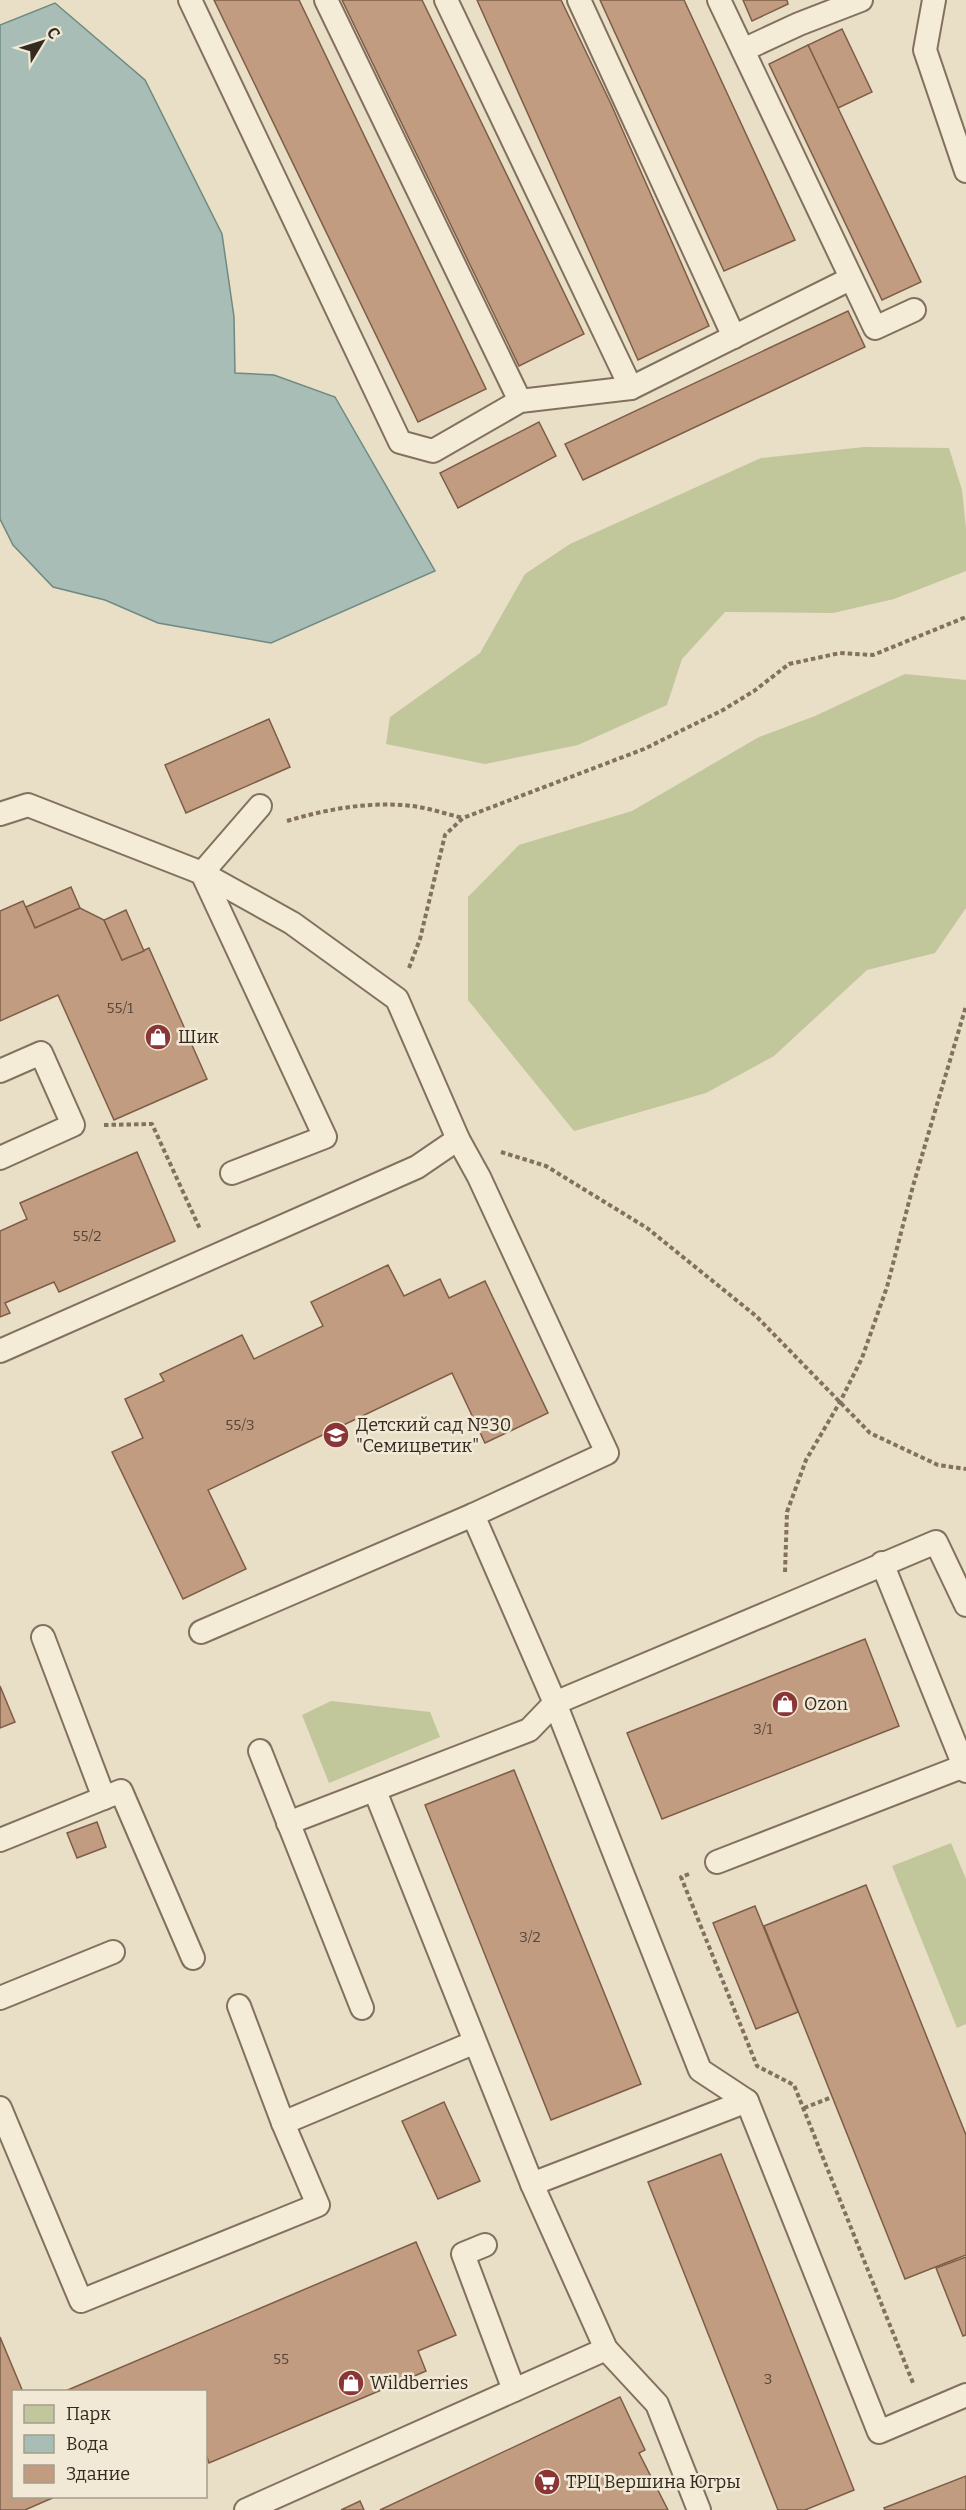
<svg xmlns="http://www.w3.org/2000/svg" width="966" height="2510" font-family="Bitter,serif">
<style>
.green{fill:#c1c69b}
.water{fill:#a7bdb6;stroke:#6f8a83;stroke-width:1.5}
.building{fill:#c29c81;stroke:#7e5d47;stroke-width:1.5}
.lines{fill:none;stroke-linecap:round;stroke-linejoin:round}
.lane-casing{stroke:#82715e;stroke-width:26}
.path{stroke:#82715e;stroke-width:4;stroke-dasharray:4.5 3;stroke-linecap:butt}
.lane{stroke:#f5ecd8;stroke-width:22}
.labels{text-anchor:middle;stroke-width:5;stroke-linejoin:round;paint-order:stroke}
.number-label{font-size:15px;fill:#584638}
.poi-label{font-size:18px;fill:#342a20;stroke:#f1e9d5;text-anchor:start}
</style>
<rect width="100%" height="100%" fill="#e9dec6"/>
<g class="green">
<path d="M864,447L949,448L962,490L966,529V571L894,599L833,613L725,612L682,659L667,705L578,745L485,764L386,744L390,717L480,653L525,574L570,544L761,458Z"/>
<path d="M905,674L966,680V908L935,953L867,970L774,1056L706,1093L574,1131L468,1000V897L519,845L632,811L759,737L815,716Z"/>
<path d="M331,1701L430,1712L440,1737L329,1783L302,1715Z"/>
<path d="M951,1843L966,1879V2024L957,2028L892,1866Z"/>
</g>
<path class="water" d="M55,3L145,80L222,234L234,317L235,373L274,375L335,397L435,571L271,643L158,623L105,600L53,587L13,545L0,519V25Z"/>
<g class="building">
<path d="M214,0H299L486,389L418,422Z"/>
<path d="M342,0H422L584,334L519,366Z"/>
<path d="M477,0H561L611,104L709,326L638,360Z"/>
<path d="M600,0H684L795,240L724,271Z"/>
<path d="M743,0H787L788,4L752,21Z"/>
<path d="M842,29L872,92L838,108L808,45Z"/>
<path d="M808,45L921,282L882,300L769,64Z"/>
<path d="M848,311L865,347L583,480L565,444Z"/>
<path d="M539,422L556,456L458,508L440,473Z"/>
<path d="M269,719L290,767L186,813L165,765Z"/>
<path d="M71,887L80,908L35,928L26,907Z"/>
<path d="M23,901L35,928L80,908L104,920L122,960L149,948L207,1079L114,1120L58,995L0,1021V911Z"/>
<path d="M126,910L144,951L122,960L104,920Z"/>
<path d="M137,1152L175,1241L59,1292L54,1282L5,1303L10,1313L0,1317V1231L27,1219L20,1203Z"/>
<path d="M388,1265L404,1296L440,1279L449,1298L485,1281L548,1413L485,1443L452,1373L208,1490L246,1569L183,1599L112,1452L143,1438L125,1399L164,1381L160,1374L242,1335L254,1359L323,1326L311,1302Z"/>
<path d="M865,1639L899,1726L662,1819L627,1733Z"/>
<path d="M0,1686L15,1722L0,1728Z"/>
<path d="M514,1770L641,2084L551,2120L425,1805Z"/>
<path d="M97,1822L106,1847L77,1858L67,1833Z"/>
<path d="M866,1885L966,2135V2255L905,2279L764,1926Z"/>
<path d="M755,1906L798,2012L756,2029L713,1923Z"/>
<path d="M444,2102L480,2181L438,2199L402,2121Z"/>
<path d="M721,2154L854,2490L805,2510H778L648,2182Z"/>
<path d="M416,2242L456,2335L418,2351L426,2371L294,2427L209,2463L206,2454V2392H63Z"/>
<path d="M966,2257V2335L963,2336L936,2268Z"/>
<path d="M0,2337L23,2392H14V2496H57L25,2510H0Z"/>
<path d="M620,2397L645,2450L639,2453L668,2510H380Z"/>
<path d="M966,2476V2510H885L884,2508Z"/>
<path d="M360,2501L364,2510H341Z"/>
</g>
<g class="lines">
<defs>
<g id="lane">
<path d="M190,0L400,442L433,451L520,401L631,388L850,279"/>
<path d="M326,0L520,401"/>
<path d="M446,0L631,388"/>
<path d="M579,0L734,337"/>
<path d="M719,0L875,328L914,310"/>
<path d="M934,0L925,50L966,171"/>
<path d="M743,50L799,24L861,0"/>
<path d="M0,814L28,805L202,873L292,923L397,999L458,1139L479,1177L607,1453L473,1515L201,1632"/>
<path d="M0,1071L41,1053L73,1125L0,1158"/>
<path d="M232,1173L325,1137L202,873L260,806"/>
<path d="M0,1351L417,1167L458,1139"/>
<path d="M473,1515L555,1703L700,2070L747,2101L879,2432L966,2395"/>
<path d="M882,1563L966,1771"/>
<path d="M43,1637L104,1798"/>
<path d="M260,1751L362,2008"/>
<path d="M375,1791L532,2184L606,2349L657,2404L699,2510"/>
<path d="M288,1823L529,1730L555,1703L936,1542L966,1605"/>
<path d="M0,1840L121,1791L193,1958"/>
<path d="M717,1862L964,1766"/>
<path d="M0,1998L113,1952"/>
<path d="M0,2108L81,2301L318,2205L283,2123L239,2006"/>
<path d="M283,2123L473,2043"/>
<path d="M532,2184L747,2101"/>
<path d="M485,2245L463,2254L514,2390"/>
<path d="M246,2510L606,2349"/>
</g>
</defs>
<use href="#lane" class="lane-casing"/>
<g class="path">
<path d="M287,821C327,809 371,801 412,806C429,808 446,814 463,818"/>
<path d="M409,968L420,939L445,835L463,818L644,749L723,710L754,691L789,664L840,653L873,655L966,617"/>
<path d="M104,1125L152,1124L200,1229"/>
<path d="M501,1152L546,1166L647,1228L756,1316L870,1433L938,1465L966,1469"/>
<path d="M785,1572L787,1512L806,1460L840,1402L862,1358L887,1287L913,1186L966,1006"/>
<path d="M689,1874L681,1877L757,2066L794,2085L913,2383"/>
<path d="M804,2108L832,2097"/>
</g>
<use href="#lane" class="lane"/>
</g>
<defs>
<symbol id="shop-disc" viewBox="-11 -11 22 22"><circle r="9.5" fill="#8a3536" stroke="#f1e9d5"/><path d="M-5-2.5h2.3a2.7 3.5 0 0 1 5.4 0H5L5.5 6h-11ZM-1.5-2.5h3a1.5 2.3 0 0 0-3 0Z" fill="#fff"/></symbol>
<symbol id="school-disc" viewBox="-11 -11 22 22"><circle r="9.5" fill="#8a3536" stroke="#f1e9d5"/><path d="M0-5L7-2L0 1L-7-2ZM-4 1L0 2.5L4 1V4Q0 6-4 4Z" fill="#fff"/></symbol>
<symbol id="supermarket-disc" viewBox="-11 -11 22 22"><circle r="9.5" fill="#8a3536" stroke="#f1e9d5"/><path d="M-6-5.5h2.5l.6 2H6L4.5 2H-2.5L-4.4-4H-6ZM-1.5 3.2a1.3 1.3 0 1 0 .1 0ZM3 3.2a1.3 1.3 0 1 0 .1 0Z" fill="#fff"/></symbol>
</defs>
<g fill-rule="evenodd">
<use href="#shop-disc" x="143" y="1022" width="30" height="30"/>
<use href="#school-disc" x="321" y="1420" width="30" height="30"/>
<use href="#shop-disc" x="770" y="1689" width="30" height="30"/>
<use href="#shop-disc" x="336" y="2368" width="30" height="30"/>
<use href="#supermarket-disc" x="532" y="2467" width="30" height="30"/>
</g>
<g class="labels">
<g class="number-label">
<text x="120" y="1013">55/1</text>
<text x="87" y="1241">55/2</text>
<text x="240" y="1430">55/3</text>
<text x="763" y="1734">3/1</text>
<text x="530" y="1942">3/2</text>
<text x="281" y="2364">55</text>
<text x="768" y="2384">3</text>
</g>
<g class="poi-label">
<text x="178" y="1043">Шик</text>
<text x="356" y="1431">Детский сад №30<tspan x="356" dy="21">"Семицветик"</tspan></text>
<text x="804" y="1710">Ozon</text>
<text x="370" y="2389">Wildberries</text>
<text x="566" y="2488">ТРЦ Вершина Югры</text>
</g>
</g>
<rect x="12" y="2390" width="195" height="108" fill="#f1e9d5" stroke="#a59d8d" stroke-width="1.5"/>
<rect x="24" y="2405" width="30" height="18" fill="#c1c69b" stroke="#a59d8d" stroke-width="1.5"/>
<text x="66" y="2420" font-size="18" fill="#342a20">Парк</text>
<rect x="24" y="2435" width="30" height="18" fill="#a7bdb6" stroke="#a59d8d" stroke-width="1.5"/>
<text x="66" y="2450" font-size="18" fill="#342a20">Вода</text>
<rect x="24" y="2465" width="30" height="18" fill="#c29c81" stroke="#a59d8d" stroke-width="1.5"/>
<text x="66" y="2480" font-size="18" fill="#342a20">Здание</text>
<g transform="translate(42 42) rotate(52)" stroke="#f1e9d5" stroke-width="4.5" paint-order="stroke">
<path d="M0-4.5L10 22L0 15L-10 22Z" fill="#342a20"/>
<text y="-9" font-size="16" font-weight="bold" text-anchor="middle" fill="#342a20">С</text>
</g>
</svg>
